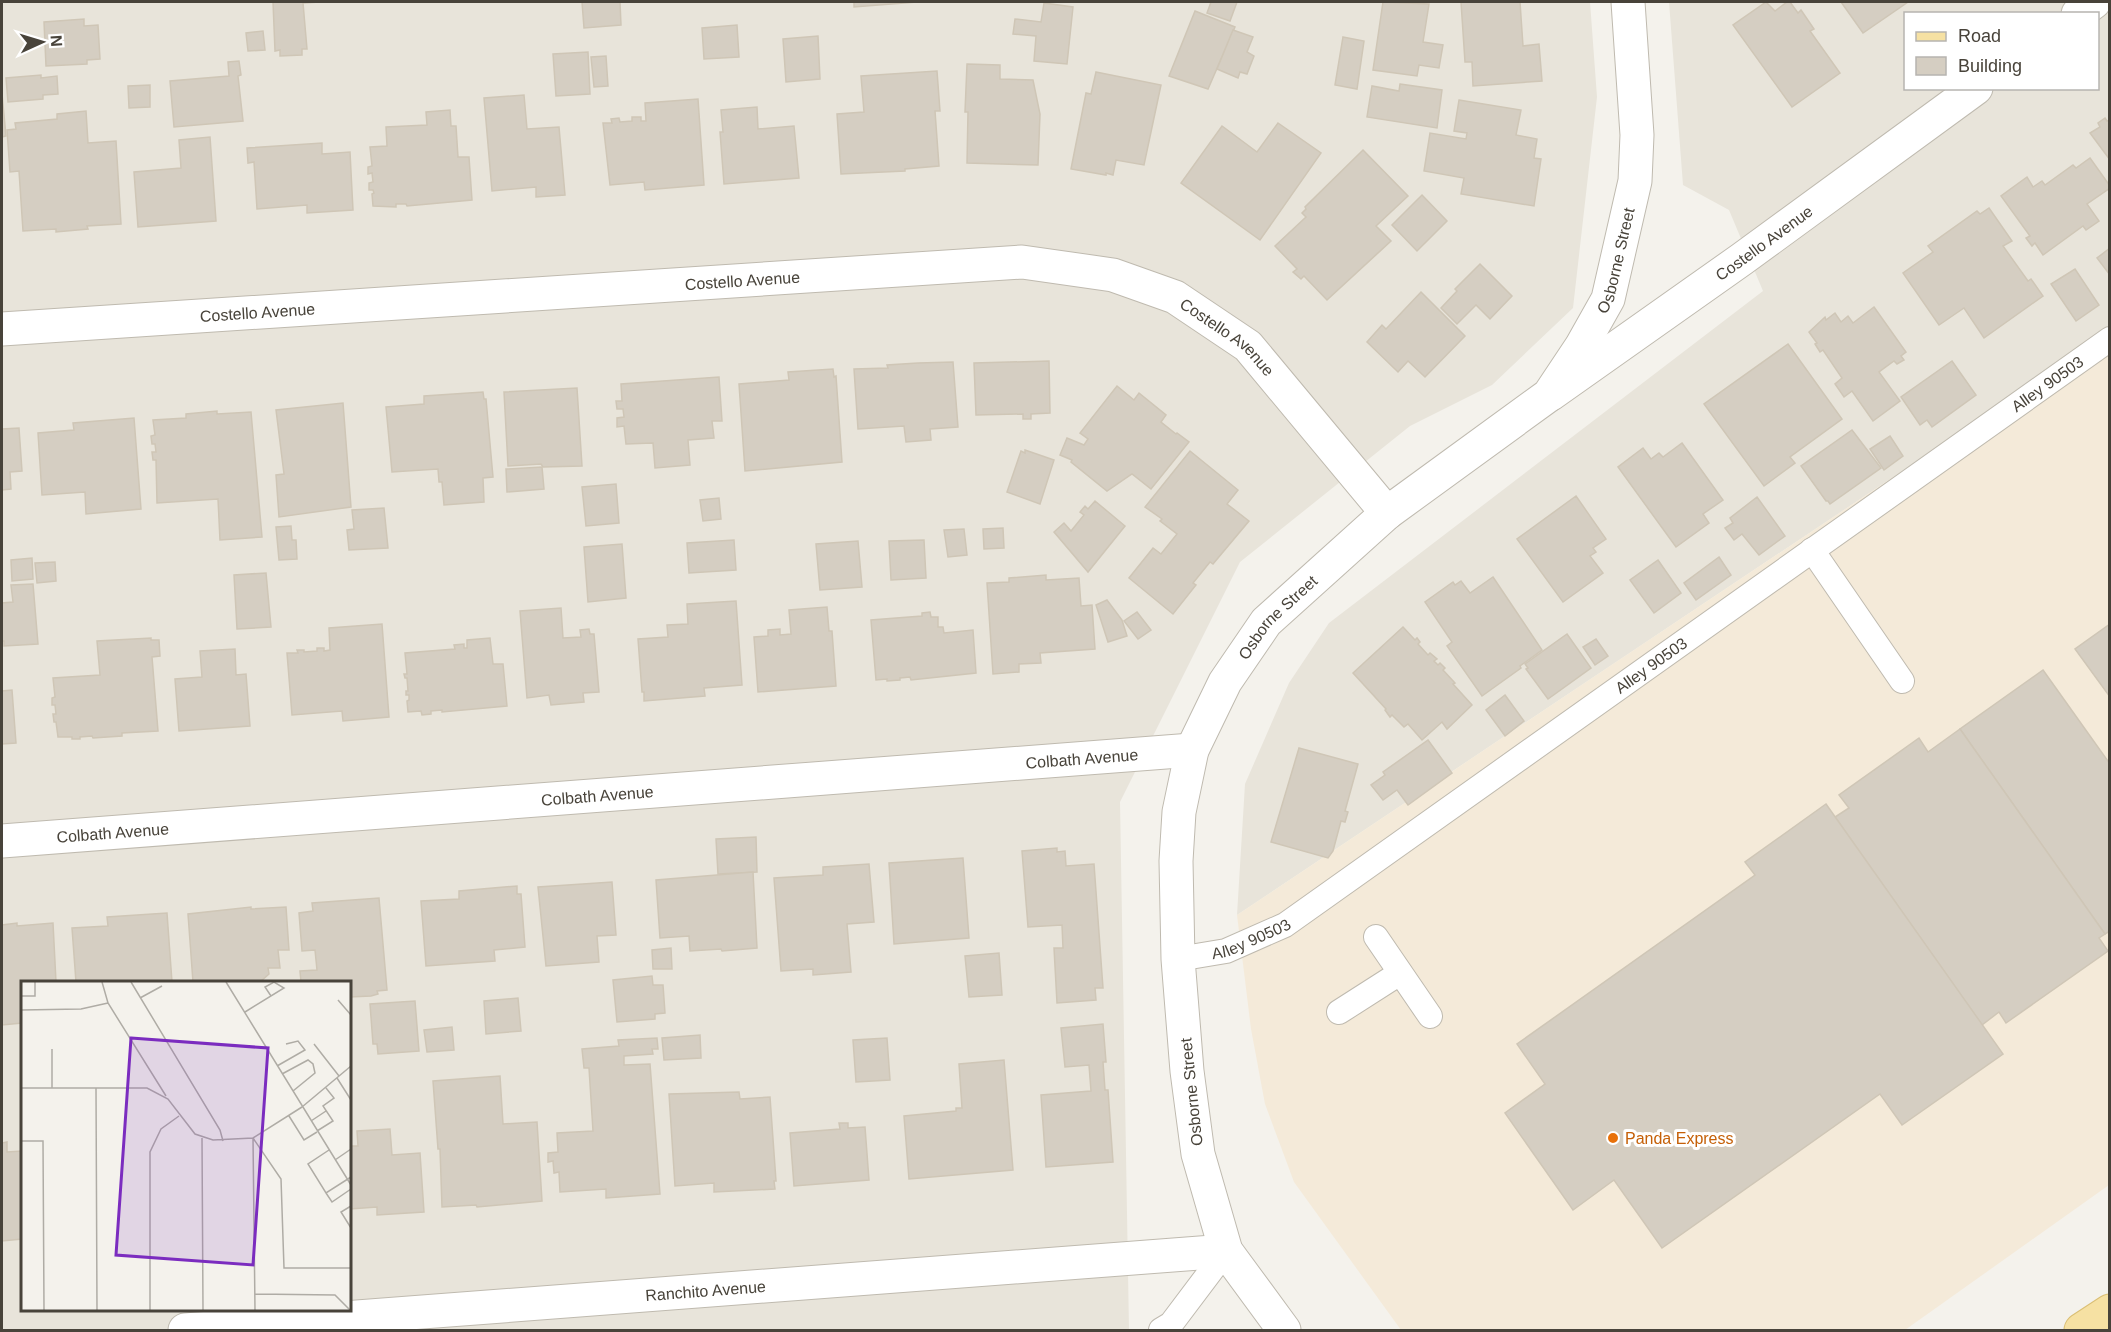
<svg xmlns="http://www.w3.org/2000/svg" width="2111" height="1332" font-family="Arial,sans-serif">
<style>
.residential{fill:#e8e4da;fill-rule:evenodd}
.commercial{fill:#f4ead9}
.building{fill:#d5cec2;stroke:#cfc6b6;stroke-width:1.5}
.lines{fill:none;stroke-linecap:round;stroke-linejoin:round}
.service-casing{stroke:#bfbaaf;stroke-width:26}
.minor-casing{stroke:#bfbaaf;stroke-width:35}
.tertiary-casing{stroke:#bfbaaf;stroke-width:35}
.primary-casing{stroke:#dabf74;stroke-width:35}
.service{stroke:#fff;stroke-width:24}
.minor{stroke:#fff;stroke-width:33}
.tertiary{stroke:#fff;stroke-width:33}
.primary{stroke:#f6e1a3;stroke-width:33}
.food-dot{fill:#e8710a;stroke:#fff;stroke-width:2}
.labels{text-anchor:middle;stroke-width:6;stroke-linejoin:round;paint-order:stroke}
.street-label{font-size:16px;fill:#48433a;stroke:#fff}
.food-label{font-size:16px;fill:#c56008;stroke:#fff;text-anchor:start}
.inset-road{fill:none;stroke:#afaca5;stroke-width:1.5}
.view{fill:#7b2cbf;fill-opacity:0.15;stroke:#7b2cbf;stroke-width:3}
.inset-edge{fill:none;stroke:#48433a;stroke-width:3}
</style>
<rect width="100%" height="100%" fill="#f4f2ec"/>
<g class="residential">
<path d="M2,2H1590L1597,97L1573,308L1492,385L1410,426L1240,562L1120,802L1129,1330H2ZM22,982H350V1310H22Z"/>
<path d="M1669,2H2109V333L1237,915L1245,784L1289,683L1329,623L1763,291L1729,210L1683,185ZM1906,14H2098V88H1906Z"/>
</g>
<path class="commercial" d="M2109,333V1185L1905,1330H1401L1294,1182L1265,1104L1251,1029L1237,915Z"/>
<g class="building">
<path d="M273,2H320L303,3L307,49H302V55L280,56V50L275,51Z"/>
<path d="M582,2H620L621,25L584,28Z"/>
<path d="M854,2H917L854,7Z"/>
<path d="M1211,2H1237L1230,21L1207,13Z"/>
<path d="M1383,2L1429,4L1423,42L1443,45L1439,68L1419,65L1417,76L1373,70Z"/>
<path d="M1461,2H1520L1523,46L1539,44L1542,81L1473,86L1472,62H1465Z"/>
<path d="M1766,2L1775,11L1787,2H1790L1798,13L1801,10L1814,29L1810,31L1840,73L1792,107L1733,25Z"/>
<path d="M1841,2H1908L1863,33Z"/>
<path d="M1044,3L1073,7L1067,64L1034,61L1036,36L1013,34L1015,19L1041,22Z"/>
<path d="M1195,11L1235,27L1208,89L1169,76Z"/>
<path d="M84,19V26L98,25L100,59L87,60V64L46,66L44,22Z"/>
<path d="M737,25L739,57L704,59L702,28Z"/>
<path d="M1233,30L1253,37L1247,52L1254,56L1247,74L1240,72L1238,78L1217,69Z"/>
<path d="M263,31L265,50L248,51L246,33Z"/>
<path d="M818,36L820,79L786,82L783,39Z"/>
<path d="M1343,37L1364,41L1357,89L1335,85Z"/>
<path d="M588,52L590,94L556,96L553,54Z"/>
<path d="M606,56L608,86L594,87L591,57Z"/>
<path d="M239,61L241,75L238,76L243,121L174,127L170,81L229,76L228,62Z"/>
<path d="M967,64L1000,65V79L1033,80L1040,114L1038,165L967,163L968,112H965Z"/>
<path d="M937,71L940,111H935L939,166L905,169V171L841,174L837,114L864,112L861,76Z"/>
<path d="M1096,72L1161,85L1144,165L1116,160L1113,175L1106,173V175L1071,169L1086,93L1091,94Z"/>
<path d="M41,75V78L57,76L58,94L43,95V99L8,102L6,78Z"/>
<path d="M1400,84L1442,90L1437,128L1367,117L1372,86L1399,91Z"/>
<path d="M150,85V107L129,108L128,86Z"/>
<path d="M2,94L6,136L2,137Z"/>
<path d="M524,95L527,129L559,127L565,195L536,197V187L492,191L484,98Z"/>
<path d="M698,99L704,185L645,190L644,182L610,185L603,123H612L611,119L619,118L620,122L632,121V117H641V121H646L645,103Z"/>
<path d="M1459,100L1521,110L1516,135L1537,139L1534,158L1541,159L1534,206L1461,194L1464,178L1424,171L1430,133L1466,139L1467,133L1454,131Z"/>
<path d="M757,107L758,129L794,126L799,178L724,184L720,132H723L721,110Z"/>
<path d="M450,110L451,126H456L458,157H469L472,200L407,206L406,204H396V207L373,206L372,194L374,193L373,190H369V183L373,182L372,173L368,174V167L372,166L370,147L387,146L386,127L427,125L426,112Z"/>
<path d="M86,111L88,143L116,141L121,224L87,226L88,229L56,232V229L23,231L19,171L10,172L7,130L16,129L15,123L57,119V114Z"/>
<path d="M2105,118L2107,121L2110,120V160L2090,133L2100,127L2098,123Z"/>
<path d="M1278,123L1321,153L1260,240L1181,183L1222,126L1257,152Z"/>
<path d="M210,137L216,221L138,227L134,172L181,168L179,140Z"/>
<path d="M322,143V154L350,152L353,210L307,213V205L257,209L254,162L248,163L247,148Z"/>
<path d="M1363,150L1408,196L1376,226L1391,241L1327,300L1304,276L1301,279L1293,272L1297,269L1275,246L1306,217L1302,213L1306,209L1305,207Z"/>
<path d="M2090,158L2110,186V188L2087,204L2099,221L2086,230L2083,226L2043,255L2035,243L2032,246L2026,238L2030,236L2001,196L2027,177L2033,187L2042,181L2045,185L2073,165L2076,168Z"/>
<path d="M1422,195L1447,221L1417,251L1392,225Z"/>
<path d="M1989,208L2012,241L2003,246L2028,281L2031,279L2043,296L1984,338L1964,308L1939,325L1903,273L1933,252L1928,246L1977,211L1980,214Z"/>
<path d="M2110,248V275L2097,258Z"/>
<path d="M1480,264L1512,296L1490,319L1476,305L1457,324L1441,308L1457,291L1455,289Z"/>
<path d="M2075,269L2099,305L2076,321L2051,284Z"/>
<path d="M1421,292L1465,336L1425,377L1408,361L1398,372L1367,342L1382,325L1386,329Z"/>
<path d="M1874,307L1906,352L1901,356L1904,360L1897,364L1894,361L1879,372L1900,401L1873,421L1852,391L1844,397L1835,384L1842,378L1823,350L1820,352L1815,344L1817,343L1809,332L1825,317L1826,320L1835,313L1841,322L1848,316L1853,323Z"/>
<path d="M1788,344L1842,419L1790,457L1795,463L1764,486L1704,404Z"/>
<path d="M1049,361L1050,413L1031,414V419H1023V414L976,415L974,363Z"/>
<path d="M1952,361L1976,395L1932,427L1927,420L1920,425L1901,397Z"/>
<path d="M953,362L958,427L930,429L931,440L906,442L904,426L858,429L854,369L888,368L887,365L918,363Z"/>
<path d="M833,369L834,377L836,376L842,462L745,471L739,384L789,380L788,372Z"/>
<path d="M719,377L722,421H712L714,438L688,440L690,465L655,468L653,443L626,444L624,426L617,427V418L624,417L623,409H617L616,401H622L621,384Z"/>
<path d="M1117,386L1134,400L1139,393L1166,415L1161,422L1176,434L1177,433L1189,442L1151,489L1132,474L1107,491L1071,462L1072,460L1060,455L1067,438L1084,445L1088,439L1080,433Z"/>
<path d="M577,388L582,466L543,467L541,464L508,466L504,392Z"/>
<path d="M483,392L484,399H486L493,477L483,478L484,502L444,505L442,482H439L438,469L392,472L386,407L424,404V396Z"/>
<path d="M343,403L351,507L279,517L276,475L284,474L276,410Z"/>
<path d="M217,411V414L251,412L262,537L220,540L218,499L157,503L156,460H153L152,452H156L155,444H152L151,436L155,435L153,420L186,418V414Z"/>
<path d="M134,418L141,509L86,514L85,492L42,495L38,433L74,430L73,423Z"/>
<path d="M19,428L22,471L10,472L11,489L2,490V429Z"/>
<path d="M1852,430L1881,468L1830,504L1828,501H1826L1801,466Z"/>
<path d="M1890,436L1903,456L1884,470L1870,449Z"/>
<path d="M1682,443L1723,500L1703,514L1709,523L1676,547L1618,467L1643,448L1651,459L1659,453L1663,457Z"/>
<path d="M1025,450L1054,460L1040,504L1007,492L1021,451L1025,453Z"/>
<path d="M1190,451L1238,490L1227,504L1249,521L1213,564L1210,562L1193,583L1196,585L1173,614L1129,578L1153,548L1161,554L1177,534L1160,521L1162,519L1145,507Z"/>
<path d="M542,467L544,489L507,492L506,469Z"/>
<path d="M616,484L619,523L586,526L582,487Z"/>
<path d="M1576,496L1606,539L1593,548L1596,552L1590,556L1603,573L1563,602L1517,539Z"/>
<path d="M1757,497L1785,536L1759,555L1742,534L1734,540L1725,528L1733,523L1730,518Z"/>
<path d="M719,498L721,519L703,521L700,500Z"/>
<path d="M1095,501L1125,526L1088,572L1054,532L1064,523L1071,531L1084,515L1080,512L1085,506L1088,509Z"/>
<path d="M384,508L388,548L349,550L347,530L354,529L352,510Z"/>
<path d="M291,526L292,540H296L297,559L279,560L276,527Z"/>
<path d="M1003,528L1004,548L984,549L983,529Z"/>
<path d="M964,529L967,555L948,557L944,530Z"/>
<path d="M734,540L736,570L689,573L687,543Z"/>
<path d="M924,540L926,578L891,580L889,541Z"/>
<path d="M858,541L862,587L820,590L816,544Z"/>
<path d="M622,544L626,598L588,602L584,547Z"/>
<path d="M1719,557L1731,575L1696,600L1684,583Z"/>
<path d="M32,558L33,579L12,581L11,560Z"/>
<path d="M1658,560L1681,593L1654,613L1630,580Z"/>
<path d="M55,562L56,581L37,583L35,563Z"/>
<path d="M266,573L271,627L237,629L234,575Z"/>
<path d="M1046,575V580L1079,578L1081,606L1092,605L1095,649L1040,653L1041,663L1019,664V672L993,674L987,583L1009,582V578Z"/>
<path d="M1493,577L1542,650L1520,666L1521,668L1482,696L1447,646L1452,642L1425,602L1453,582L1455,585L1461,581L1470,593Z"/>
<path d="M33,584L38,644L4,646V641H2V603L13,602L11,585Z"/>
<path d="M1107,600L1122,620L1127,636L1108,642L1096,605Z"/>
<path d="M736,601L742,685L704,688L705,696L644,701V692H642L638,639L668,637L667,625L688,624L687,604Z"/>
<path d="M827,607L829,631H832L836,686L758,692L754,637L768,636V630L780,629V635L791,634L789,610Z"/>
<path d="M561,608L563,638L581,637L580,630L589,629L590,634H594L599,692L583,693L584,702L551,705L549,695L527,698L520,611Z"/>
<path d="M930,612L931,617H938V627H943L944,633L973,630L976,673L911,680L910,677L900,678V680L887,681V679L876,680L871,620L922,616V613Z"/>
<path d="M1137,612L1151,630L1138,639L1124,621Z"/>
<path d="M382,624L389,717L343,721L342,711L292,715L287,653H298L297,650H304V652L317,651V648H324V651L330,650L329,628Z"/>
<path d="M2110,624V697L2075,649Z"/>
<path d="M1403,627L1415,640L1417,638L1420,642L1418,644L1428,655L1430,653L1437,659L1434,661L1438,665L1440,663L1445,668L1443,670L1455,683L1453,684L1472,705L1447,729L1442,722L1422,740L1408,724L1404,727L1392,715L1390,717L1385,710L1386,709L1353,673Z"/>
<path d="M1567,634L1591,668L1548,699L1526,669L1528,668L1525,664Z"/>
<path d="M151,638V640H159L160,656L152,657L158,731L122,733V736L93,738L92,736L80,737V739H72V737H58L56,722H54L53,714H56L55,705H52V698L55,697L53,678L100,675L97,641Z"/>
<path d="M490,638L493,664H503L507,706L442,712V710L431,711V714L422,715L421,711L408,712L407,701L409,700V695H406V691H408L407,678H405L404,674H407L405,653L455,649L454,645L464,644V648H467V640Z"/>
<path d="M1596,639L1608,656L1595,665L1583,647Z"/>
<path d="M235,649L236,675L246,674L250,726L179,731L175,679L202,677L200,651Z"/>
<path d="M2043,670L2110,764V931L2105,934L1960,729Z"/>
<path d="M12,690L16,743L2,744V691Z"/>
<path d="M1505,695L1524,721L1505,736L1486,710Z"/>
<path d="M1960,729L2105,934L2099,938L2108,951L2006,1023L1999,1012L1982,1025L1835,817L1849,808L1839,795L1919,738L1928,752Z"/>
<path d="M1428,740L1452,773L1408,805L1397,790L1383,800L1371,785L1385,775L1383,772Z"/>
<path d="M1299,748L1358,764L1345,811L1348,812L1345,822L1341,821L1333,851L1328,858L1271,842Z"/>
<path d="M1826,804L2003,1054L1902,1125L1880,1094L1662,1248L1614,1180L1573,1210L1505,1113L1545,1084L1517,1044L1755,875L1745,862Z"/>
<path d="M756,837L757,872L718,874L716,839Z"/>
<path d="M1057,848V852L1065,851L1066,866L1094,864L1103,988H1095L1096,1000L1057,1003L1054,948H1063L1062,925L1028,927L1022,851Z"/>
<path d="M963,858L969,938L894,944L889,863Z"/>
<path d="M869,864L874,922L847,924L851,972L813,975V969L781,971L774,878L823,875V867Z"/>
<path d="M753,872L757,948L722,951L721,949L690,951L689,936L660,938L656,880Z"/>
<path d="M612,882L616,935L597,936L599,962L546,966L538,887Z"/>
<path d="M517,886V894H521L525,947L494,950L495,961L426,966L421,901L459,899V891Z"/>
<path d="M379,898L387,990L377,991L378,994L371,996L350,997V982H301L300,971L317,970L315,950L302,951L299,913L313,911L312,903Z"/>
<path d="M251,907V909L286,907L289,950H278L280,968H268L269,974L260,982H193L188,914Z"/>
<path d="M167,913L172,982H76L72,928L108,926L107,917Z"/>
<path d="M17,923V926L53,923L56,982H22V1023L2,1025V925Z"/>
<path d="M671,948L672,969H653L652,950Z"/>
<path d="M999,953L1002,995L969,997L965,956Z"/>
<path d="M652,976L653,985H663L665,1013L655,1014V1019L617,1022L613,980Z"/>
<path d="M518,998L521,1031L486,1034L484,1001Z"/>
<path d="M415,1001L419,1051L378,1054L377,1044H373L370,1004Z"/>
<path d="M1103,1024L1106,1062H1103L1105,1090H1108L1113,1162L1046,1167L1041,1095L1091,1091L1089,1065L1065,1067L1061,1028Z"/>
<path d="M452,1027L454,1050L427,1052L424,1030Z"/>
<path d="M700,1035L701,1058L664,1060L662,1038Z"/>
<path d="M657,1038L658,1049H652L653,1054L624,1056V1065L650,1064L660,1194L606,1198V1189L560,1192L559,1172L554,1173L553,1161L548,1162V1153L558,1152L557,1133L593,1131L589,1068H584L582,1049L619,1046L618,1040Z"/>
<path d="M887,1038L890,1080L856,1082L853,1040Z"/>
<path d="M1004,1060L1013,1170L909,1179L904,1116L956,1111V1108H962L959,1064Z"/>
<path d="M500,1076L503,1124L537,1122L542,1201L477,1207L476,1205L442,1207L440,1149H438L433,1081Z"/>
<path d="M739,1092L740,1099L770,1097L776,1181H774L775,1189L714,1192V1183L675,1186L669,1094Z"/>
<path d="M839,1123H848V1128L865,1127L869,1180L794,1186L790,1133L840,1129Z"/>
<path d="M390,1129L392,1155L420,1153L424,1212L377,1215V1207L350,1209V1146H358L357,1131Z"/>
<path d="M7,1142V1152L22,1151V1239L2,1241V1143Z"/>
</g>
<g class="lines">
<defs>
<g id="service">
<path d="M1812,550L1902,681"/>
<path d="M1376,937L1430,1016"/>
<path id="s1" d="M1178,959L1226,951L1285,925L2110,339"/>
<path d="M1339,1012L1400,973"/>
<path d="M1161,1330L1171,1324L1226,1251"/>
</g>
<g id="minor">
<path d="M2078,14L2094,2"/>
<path id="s2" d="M2,329L1022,262L1113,275L1175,297L1248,346L1387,513"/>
<path id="s3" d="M1551,394L1742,259L1976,88"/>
<path id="s4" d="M2,841L1192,750"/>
<path id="s5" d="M185,1330L1226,1251"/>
</g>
<g id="tertiary">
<path id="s6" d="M1284,1330L1226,1251L1198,1154L1187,1071L1178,959L1176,861L1179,812L1192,750L1225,682L1266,622L1387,513L1549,395L1581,347L1608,299L1635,181L1637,135L1628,2"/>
</g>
<path id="primary" d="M2081,1330L2110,1311"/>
</defs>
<use href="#service" class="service-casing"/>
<use href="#minor" class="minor-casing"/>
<use href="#tertiary" class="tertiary-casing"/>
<use href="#primary" class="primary-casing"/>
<use href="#service" class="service"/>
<use href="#minor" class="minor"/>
<use href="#tertiary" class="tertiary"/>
<use href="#primary" class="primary"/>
</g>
<circle class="food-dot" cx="1613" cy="1138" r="6"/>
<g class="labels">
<g class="street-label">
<text dy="6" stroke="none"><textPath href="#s3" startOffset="261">Costello Avenue</textPath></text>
<text dy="6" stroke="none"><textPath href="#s6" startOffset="1269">Osborne Street</textPath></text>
<text dy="6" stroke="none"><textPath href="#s2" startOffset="742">Costello Avenue</textPath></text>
<text dy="6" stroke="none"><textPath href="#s2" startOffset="256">Costello Avenue</textPath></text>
<text dy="6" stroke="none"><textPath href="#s2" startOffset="1246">Costello Avenue</textPath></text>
<text dy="6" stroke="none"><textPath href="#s1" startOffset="1048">Alley 90503</textPath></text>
<text dy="6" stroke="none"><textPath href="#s6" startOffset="765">Osborne Street</textPath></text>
<text dy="6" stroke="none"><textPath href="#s1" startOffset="562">Alley 90503</textPath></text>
<text dy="6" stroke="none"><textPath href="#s4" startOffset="1083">Colbath Avenue</textPath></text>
<text dy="6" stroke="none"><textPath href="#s4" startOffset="597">Colbath Avenue</textPath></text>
<text dy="6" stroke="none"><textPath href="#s4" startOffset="111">Colbath Avenue</textPath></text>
<text dy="6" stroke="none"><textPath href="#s1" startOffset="76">Alley 90503</textPath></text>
<text transform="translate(1191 1092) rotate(-96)" y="6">Osborne Street</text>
<text dy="6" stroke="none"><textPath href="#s5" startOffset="522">Ranchito Avenue</textPath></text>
</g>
<g class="food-label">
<text x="1625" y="1144">Panda Express</text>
</g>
</g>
<g transform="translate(21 981)">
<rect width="330" height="330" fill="#f4f2ec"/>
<path class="inset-road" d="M81,1L87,22L145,115M110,1L199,149L202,160M205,1L330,204M0,15H14V1M119,17L141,5M317,19L330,34M0,29L60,28L87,22M224,31L263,7L253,1L244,6L250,15M293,63L318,95M31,68V107M256,85L284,69L277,60L265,63M261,93L287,79L292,83L294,92L272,110M316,97L330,119M0,107H126L147,118L174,153L192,159L232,157L281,126M75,107L76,329M281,126L330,85M268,135L283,159L296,151M290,140L305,130M296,150L312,140L302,125L313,117L305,107M181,157L182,329M232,157L260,198L263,287H330M232,157L234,329M0,160H22L23,329M308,169L287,183L305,212L330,196M314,179L330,168M305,212L311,221L330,208M330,225L320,231L330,247M234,313L314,314L329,329M129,329V171L140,148L158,135"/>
<path class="view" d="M110,57L247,67L232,284L95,274Z"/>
<rect width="330" height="330" class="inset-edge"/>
</g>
<rect width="2111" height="1332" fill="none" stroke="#48433a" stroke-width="6"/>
<rect x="1904" y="12" width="195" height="78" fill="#ffffff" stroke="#b6b4b0" stroke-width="1.5"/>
<rect x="1916" y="32" width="30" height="9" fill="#f6e1a3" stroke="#b6b4b0" stroke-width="1.5"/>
<text x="1958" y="42" font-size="18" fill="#48433a">Road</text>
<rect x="1916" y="57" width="30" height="18" fill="#d5cec2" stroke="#b6b4b0" stroke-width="1.5"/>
<text x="1958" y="72" font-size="18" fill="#48433a">Building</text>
<g transform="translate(42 42) rotate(86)" stroke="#ffffff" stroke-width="4.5" paint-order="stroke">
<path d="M0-4.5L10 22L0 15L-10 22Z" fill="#48433a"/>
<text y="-9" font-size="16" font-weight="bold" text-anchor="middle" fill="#48433a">N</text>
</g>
</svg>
